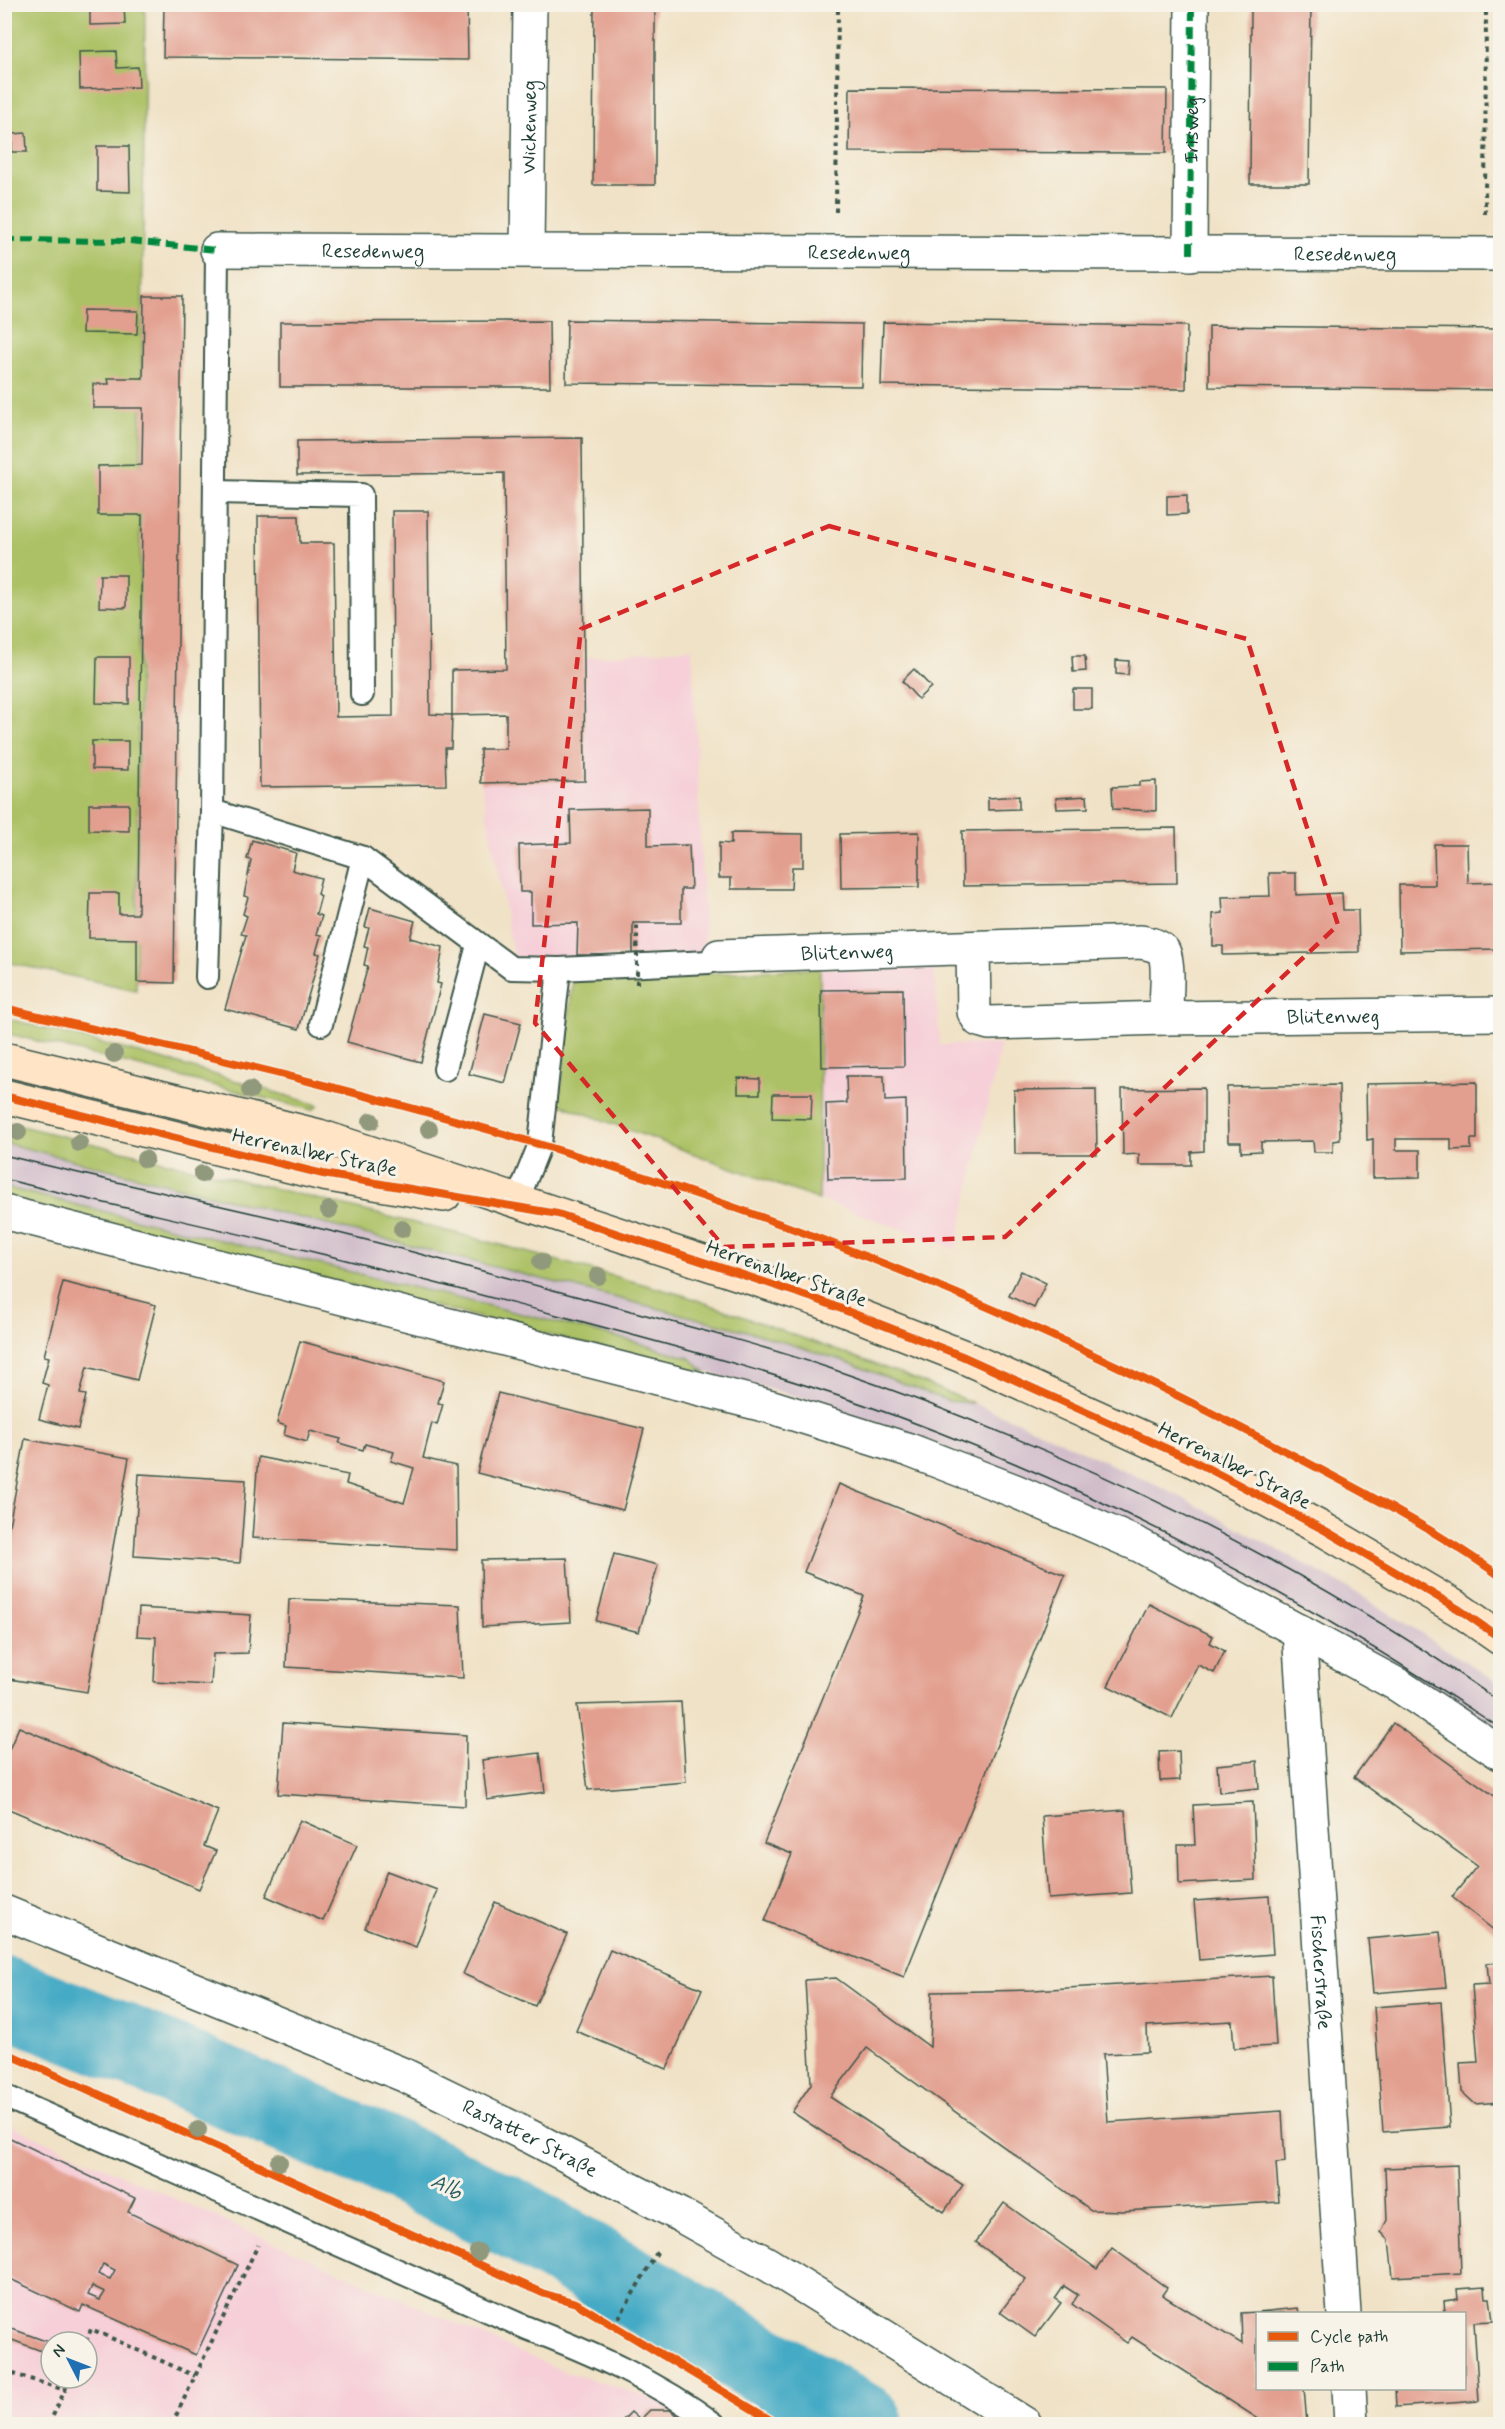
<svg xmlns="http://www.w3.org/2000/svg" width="1505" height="2429" font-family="Mynerve,sans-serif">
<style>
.built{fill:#f6cfd8;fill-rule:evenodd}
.industrial{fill:#d1bdca}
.green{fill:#acc165;stroke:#667f4c;stroke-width:1.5}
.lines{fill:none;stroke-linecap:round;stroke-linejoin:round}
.river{stroke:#45aac5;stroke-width:80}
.building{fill:#e29e8e;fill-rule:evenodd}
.lane-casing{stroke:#3e564a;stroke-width:26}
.street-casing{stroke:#3e564a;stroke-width:36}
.secondary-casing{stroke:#3e564a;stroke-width:36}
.path{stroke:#3e564a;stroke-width:4;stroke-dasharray:4.5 4.5;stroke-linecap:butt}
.lane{stroke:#fff;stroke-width:22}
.street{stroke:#fff;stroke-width:33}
.secondary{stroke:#ffe4c6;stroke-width:33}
.tram{stroke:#1f3d34;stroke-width:1.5}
.path-bridge{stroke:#3e564a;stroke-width:4;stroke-dasharray:4.5 4.5;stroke-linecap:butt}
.quiet{stroke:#00873e;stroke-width:6;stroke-dasharray:12 6;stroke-linecap:butt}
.cycleway-casing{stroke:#f7f3e8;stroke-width:11}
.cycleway{stroke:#e8590c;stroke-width:8}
.tree{fill:#90997c}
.marked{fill:none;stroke:#d62828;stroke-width:4.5;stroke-dasharray:12 8;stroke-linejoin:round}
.labels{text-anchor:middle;stroke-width:6;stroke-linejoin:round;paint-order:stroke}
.street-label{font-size:20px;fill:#1f3d34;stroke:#f7f3e8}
.water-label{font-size:21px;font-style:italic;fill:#2a5e60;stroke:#f7f3e8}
</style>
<rect width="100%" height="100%" fill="#f7f3e8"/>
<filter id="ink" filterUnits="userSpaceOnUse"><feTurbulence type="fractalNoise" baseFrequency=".0167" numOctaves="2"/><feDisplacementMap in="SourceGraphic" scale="12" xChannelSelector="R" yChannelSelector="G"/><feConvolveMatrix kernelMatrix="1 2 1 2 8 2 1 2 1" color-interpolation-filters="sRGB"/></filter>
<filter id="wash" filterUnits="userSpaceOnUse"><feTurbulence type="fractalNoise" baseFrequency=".008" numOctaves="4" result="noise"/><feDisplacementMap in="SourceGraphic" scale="24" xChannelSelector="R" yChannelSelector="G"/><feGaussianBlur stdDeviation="1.35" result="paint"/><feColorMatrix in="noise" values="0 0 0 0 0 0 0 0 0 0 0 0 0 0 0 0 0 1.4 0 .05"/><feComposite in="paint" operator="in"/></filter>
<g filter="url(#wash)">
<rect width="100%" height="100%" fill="#f0e2c6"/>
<g class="built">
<path d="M692,648L705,954L514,959L481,783L586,782L585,658Z"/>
<path d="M934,965L940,1045L1001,1044L956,1249L559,1104L820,968Z"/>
<path d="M5,2123L565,2372L663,2401L694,2424H5ZM51,2342H87V2378H51Z"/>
</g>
<path class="industrial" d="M5,1143L751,1332L844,1361L948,1401L973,1403L1035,1429L1179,1496L1350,1589L1413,1628L1500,1684V1739L1384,1661L1280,1600L1159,1538L1042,1485L908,1433L795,1396L705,1372L690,1358L628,1340L5,1187Z"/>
<g class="green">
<path d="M5,5H145L136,990L5,962Z"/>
<path d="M820,968L819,1200L559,1104L573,980Z"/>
<path d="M5,1018L169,1061L318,1105L312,1110L5,1033Z"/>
<path d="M5,1122L471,1237L686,1296L902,1374L973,1403L948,1401L844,1361L751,1332L5,1143Z"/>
<path d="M4,1187L628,1340L690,1358L705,1372L596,1347L5,1198Z"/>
</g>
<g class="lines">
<path class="river" d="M4,1996L123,2043L398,2162L524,2224L864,2424"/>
</g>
<g id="blocks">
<g class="building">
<path d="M90,4H124L125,24L90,25Z"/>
<path d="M164,4H467L468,60L163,57Z"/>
<path d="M594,4H655V185H593Z"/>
<path d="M1251,4H1311L1309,184H1250Z"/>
<path d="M116,51L117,68L138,67L139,87L80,89L79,52Z"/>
<path d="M850,88L1167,89L1166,153L849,152Z"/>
<path d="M26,133L27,152H12V134Z"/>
<path d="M97,146H129L130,192L97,191Z"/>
<path d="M144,296H182L174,983L137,982V939L89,938L90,893H119V914H138L142,515H98V466L142,465L143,408H93V384H109L108,378H143Z"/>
<path d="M83,310L138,311L137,334L82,333Z"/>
<path d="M567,320L862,324L861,386L566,383Z"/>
<path d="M549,321L550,387H280V322Z"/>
<path d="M883,322L1187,326L1186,389L881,385Z"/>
<path d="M1209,326L1500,329V390L1209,387Z"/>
<path d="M582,438L585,781L481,783L480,749H506V714L452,715L451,748H445L446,785L260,787L258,516H299L300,543H334L336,717L393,716L392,511H428L430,714L452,715V670L506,669L504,473L297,475V441Z"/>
<path d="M1187,495V514L1167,515V496Z"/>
<path d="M100,575H126V608L99,607Z"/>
<path d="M1072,656H1085L1086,671L1073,672Z"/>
<path d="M97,657H129V704L96,703Z"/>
<path d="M1116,660L1129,661L1128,675L1116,674Z"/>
<path d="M914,669L931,687L918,699L902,681Z"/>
<rect x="1073" y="689" width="19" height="20"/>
<path d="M92,741H128V770L92,769Z"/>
<path d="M1156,781V811L1113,809L1112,787L1139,786V782Z"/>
<path d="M1019,796V809L988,810V798Z"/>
<path d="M1087,796L1088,808L1057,809L1056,798Z"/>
<path d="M89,804H129V831L89,830Z"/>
<path d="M648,808V846L689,845L691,889H681V923H633V955H577L578,923L531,924V892H520L519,845L571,843L570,810Z"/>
<path d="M1176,828L1177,883L963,886L962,831Z"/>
<path d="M919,832V887L841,888L840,834Z"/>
<path d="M731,833L803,834V867H792L791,889H731V878H719V843L731,844Z"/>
<path d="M252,840L296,853L292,870L321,878L317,894L321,896L316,914L322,916L316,934L321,935L316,953L320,954L299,1029L225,1009L246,935L241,934L247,916L243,914L248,897L244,896L251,860L247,859Z"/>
<path d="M1434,844H1467L1468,883L1500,882V949L1400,951L1399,885H1435Z"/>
<path d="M1269,873H1296V895L1342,893L1343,910H1358L1359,952L1223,955V946H1213V914L1223,913L1222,897L1270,896Z"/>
<path d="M370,908L415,921L410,938L443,947L437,983L441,984L421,1062L347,1042L368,966L364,965L368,947L364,946L369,928L365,927Z"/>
<path d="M903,989L904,1066L822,1067L821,990Z"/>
<path d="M485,1014L521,1023L505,1083L469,1074Z"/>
<path d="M846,1076H884L885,1101L906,1100L907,1178L828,1179L826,1104L847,1103Z"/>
<path d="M738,1078L760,1079V1094H738Z"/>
<path d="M1477,1082V1139H1471V1149L1451,1150V1139H1396V1150H1420V1177L1373,1178V1139L1367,1140L1366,1084Z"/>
<path d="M1339,1085L1340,1140L1333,1141V1152H1314L1313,1141L1261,1142V1151L1241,1152V1142H1228L1227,1087Z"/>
<path d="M1204,1088V1151L1191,1152V1165H1139V1154L1123,1155L1122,1089Z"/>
<path d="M1096,1089L1097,1154H1015L1014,1090Z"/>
<path d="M773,1094H812L811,1119L772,1118Z"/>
<path d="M1021,1271L1046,1283L1034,1308L1009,1296Z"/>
<path d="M63,1282L156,1305L137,1380L87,1367L80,1394L86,1395L78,1429L39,1419L48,1385L42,1383L49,1357L44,1356Z"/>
<path d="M300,1341L444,1381L438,1403L443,1404L437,1425L432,1423L423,1458L456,1466L457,1550L252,1538L258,1457L348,1475L346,1484L404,1503L414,1468L391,1461L394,1452L365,1444L363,1450L339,1443L341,1439L310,1431L307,1442L284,1435L286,1426L277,1423Z"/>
<path d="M498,1393L644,1429L623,1510L477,1473Z"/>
<path d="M25,1439L129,1458L87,1692L4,1678V1553Z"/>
<path d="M139,1474L246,1480L240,1563L134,1556Z"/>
<path d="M839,1484L1065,1575L904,1977L765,1921L792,1854L764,1843L864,1596L804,1572Z"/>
<path d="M614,1554L658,1565L639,1632L596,1621Z"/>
<path d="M567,1558L571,1622L482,1627L481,1560Z"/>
<path d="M289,1599L460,1605L463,1678L286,1667Z"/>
<path d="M1149,1604L1213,1636L1210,1643L1225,1651L1214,1673L1198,1665L1172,1718L1108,1686Z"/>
<path d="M139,1608L251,1615L248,1653L213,1654L211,1685L154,1682L156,1637L137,1636Z"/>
<path d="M681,1702L686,1782L588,1790L577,1705Z"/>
<path d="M283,1723L466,1735L465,1806L278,1794Z"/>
<path d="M1393,1723L1500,1800V1935L1452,1897L1477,1866L1354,1777Z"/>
<path d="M19,1727L218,1811L204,1846L216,1851L199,1889L4,1807V1761Z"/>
<path d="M1179,1751L1180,1780L1160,1781L1159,1752Z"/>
<path d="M540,1753L545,1792L487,1800L482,1760Z"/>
<path d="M1257,1761L1259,1788L1219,1792L1217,1765Z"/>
<path d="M1253,1802L1256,1880L1179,1884L1178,1845H1195L1193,1805Z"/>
<path d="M1125,1810L1131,1893L1048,1899L1042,1816Z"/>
<path d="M300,1820L357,1845L323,1921L266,1896Z"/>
<path d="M387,1871L437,1890L416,1947L365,1928Z"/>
<path d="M1269,1896L1273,1954L1199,1960L1194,1901Z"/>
<path d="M495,1902L567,1934L535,2006L463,1974Z"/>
<path d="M1440,1932L1446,1987L1373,1993L1368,1939Z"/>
<path d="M610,1950L702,1989L667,2069L576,2031Z"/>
<path d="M1500,1962V2102L1475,2104L1462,2092L1460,2063L1478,2062L1472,1985L1489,1984L1487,1963Z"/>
<path d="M1272,1976L1276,2046L1234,2048L1232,2021L1147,2026L1148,2052L1103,2054L1108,2122L1282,2111L1285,2162L1276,2163L1279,2202L1123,2211L1091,2210L867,2048L830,2097L963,2185L944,2212L792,2112L811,2084L805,1980L836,1978L930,2047L932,1992L1033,1990Z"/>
<path d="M1441,2002L1450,2127L1383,2132L1374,2007Z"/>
<path d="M4,2135L135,2198L128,2212L238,2265L196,2355L83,2305L80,2312L4,2276ZM103,2264L115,2270L110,2279L98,2274ZM92,2286L105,2292L100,2300L88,2295Z"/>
<path d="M1457,2165L1461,2273L1393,2277L1389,2240L1381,2232L1387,2220L1385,2168Z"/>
<path d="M1004,2203L1097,2269L1112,2248L1167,2288L1162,2295L1242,2344L1241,2313L1257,2312V2388H1304L1307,2424H1266L1132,2337L1127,2343L1072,2304L1078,2295L1064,2286L1055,2299L1061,2303L1035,2337L1000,2312L1026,2279L976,2242Z"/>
<path d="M1485,2287L1486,2298H1490L1493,2321L1474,2322L1479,2401L1396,2407L1395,2388H1464V2314L1445,2313L1444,2301L1458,2299L1457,2289Z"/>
<path d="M1298,2308L1299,2313H1258V2312Z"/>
<path d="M4,2326L51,2343L47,2353L4,2337Z"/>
<path d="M650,2410H670L687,2424H619L631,2412L640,2420Z"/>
</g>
</g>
</g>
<g filter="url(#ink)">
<use href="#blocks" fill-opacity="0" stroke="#3e564a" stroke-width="1.5"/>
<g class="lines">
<defs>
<g id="lane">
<path d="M217,250L212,811L363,858L511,968L559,969L709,962L719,956"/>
<path d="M215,492L361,495L362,694"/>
<path d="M207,977L212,811"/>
<path d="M321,1024L363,858"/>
<path d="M445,1069L478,945"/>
<path d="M517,1201L540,1144L559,969"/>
<path d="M4,2096L527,2328C592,2353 658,2382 714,2424"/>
</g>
<g id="street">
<path id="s1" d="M217,250L1500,254"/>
<path id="s2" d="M527,250L530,4"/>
<path d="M1190,254L1192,4"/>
<path id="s3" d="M719,956L1141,942C1149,944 1158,945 1163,951C1170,962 1166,1004 1165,1018L989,1023L979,1020L974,1012L973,948"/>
<path id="s4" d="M1165,1018L1500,1014"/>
<path d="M4,1212L772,1407L909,1450L1015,1491L1139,1545L1398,1685L1500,1753"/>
<path id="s5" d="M1299,1631L1344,2314"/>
<path id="s6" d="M4,1912L404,2075L531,2137L680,2215L769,2265L1025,2424"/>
<path d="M1349,2388L1351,2424"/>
</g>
<g id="secondary">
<path d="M4,1059L319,1136L816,1299L962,1356L1194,1461L1326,1531L1460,1610L1500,1638"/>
<path d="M4,1096L323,1174L444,1195"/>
</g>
</defs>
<use href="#lane" class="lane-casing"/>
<use href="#street" class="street-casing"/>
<use href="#secondary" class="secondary-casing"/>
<g class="path">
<path d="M836,212L838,4"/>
<path d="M1485,214L1486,4"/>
<path d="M614,2326L659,2249"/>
<path d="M86,2342L91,2329L195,2376"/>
<path d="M4,2371L65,2390L70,2378"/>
<path d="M49,2424L65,2390"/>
<path d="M172,2424L258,2245"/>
</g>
<use href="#lane" class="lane"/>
<use href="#street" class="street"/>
<use href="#secondary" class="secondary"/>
<g class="tram">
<path d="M4,1155C112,1182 219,1205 326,1230C407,1249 487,1273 568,1294C656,1318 745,1340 832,1369C1064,1448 1300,1560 1500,1702"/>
<path d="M4,1179C112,1206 219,1228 326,1255C402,1274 477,1294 553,1314C683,1348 813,1383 938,1432C1136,1509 1323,1610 1500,1728"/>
</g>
<path class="path-bridge" d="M637,984V924"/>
<g class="quiet">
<path d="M4,240L130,241L217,250"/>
<path id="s7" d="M1190,254L1192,4"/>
</g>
<defs>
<g id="cycleway">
<path d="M4,1008C185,1050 367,1093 545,1146C785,1217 1019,1312 1241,1428C1327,1473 1422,1520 1500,1576"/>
<path d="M4,1096L323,1174L558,1214L816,1299L962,1356L1194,1461L1326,1531L1460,1610L1500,1638"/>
<path d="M4,2052L545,2294L576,2303L777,2424"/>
</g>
</defs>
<use href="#cycleway" class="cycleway-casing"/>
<use href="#cycleway" class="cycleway"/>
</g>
<g class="tree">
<circle cx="114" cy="1054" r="9"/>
<circle cx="250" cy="1090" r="9"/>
<circle cx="371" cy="1121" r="9"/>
<circle cx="429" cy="1129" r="9"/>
<circle cx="18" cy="1132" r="9"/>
<circle cx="79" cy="1143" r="9"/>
<circle cx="145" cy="1159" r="9"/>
<circle cx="202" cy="1174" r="9"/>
<circle cx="329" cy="1210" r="9"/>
<circle cx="402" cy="1229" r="9"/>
<circle cx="541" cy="1262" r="9"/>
<circle cx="598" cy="1276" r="9"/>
<circle cx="198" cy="2130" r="9"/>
<circle cx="279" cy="2162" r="9"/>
<circle cx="478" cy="2252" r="9"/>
</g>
</g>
<path class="marked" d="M829,526L1247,639L1338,925L1005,1237L724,1247L535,1023L581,629Z"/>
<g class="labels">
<g class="street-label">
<text dy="7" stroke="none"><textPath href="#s2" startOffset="123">Wickenweg</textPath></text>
<text dy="7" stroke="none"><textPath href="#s7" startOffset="124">Irisweg</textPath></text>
<text dy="7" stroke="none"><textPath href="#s1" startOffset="156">Resedenweg</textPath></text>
<text dy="7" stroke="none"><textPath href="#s1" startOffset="642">Resedenweg</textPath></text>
<text dy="7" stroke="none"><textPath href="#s1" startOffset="1128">Resedenweg</textPath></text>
<text dy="7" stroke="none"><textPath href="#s3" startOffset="128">Blütenweg</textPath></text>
<text dy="7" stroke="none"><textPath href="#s4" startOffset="168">Blütenweg</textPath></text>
<text transform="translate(315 1152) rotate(12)" y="7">Herrenalber Straße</text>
<text transform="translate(787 1273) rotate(19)" y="7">Herrenalber Straße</text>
<text transform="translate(1235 1465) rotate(27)" y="7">Herrenalber Straße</text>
<text dy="7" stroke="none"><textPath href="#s5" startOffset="342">Fischerstraße</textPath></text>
<text dy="7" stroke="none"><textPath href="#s6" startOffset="573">Rastatter Straße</textPath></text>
</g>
<g class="water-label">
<text transform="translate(447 2186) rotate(26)" y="7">Alb</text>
</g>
</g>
<rect width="1505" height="2429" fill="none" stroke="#f7f3e8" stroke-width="24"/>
<rect x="1256" y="2312" width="210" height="78" fill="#f7f3e8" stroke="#a1aaa0" stroke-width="1.5"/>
<rect x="1268" y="2332" width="30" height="9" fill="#e8590c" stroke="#a1aaa0" stroke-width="1.5"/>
<text x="1310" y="2342" font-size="18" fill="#1f3d34">Cycle path</text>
<rect x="1268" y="2362" width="30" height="9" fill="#00873e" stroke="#a1aaa0" stroke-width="1.5"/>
<text x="1310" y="2372" font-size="18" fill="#1f3d34">Path</text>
<g transform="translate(69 2360) rotate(312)"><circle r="28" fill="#f7f3e8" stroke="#a1aaa0" stroke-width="1.5"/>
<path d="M0-4.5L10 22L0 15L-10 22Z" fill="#1f6fb2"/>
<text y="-9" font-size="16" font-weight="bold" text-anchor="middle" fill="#1f3d34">N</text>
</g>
</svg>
